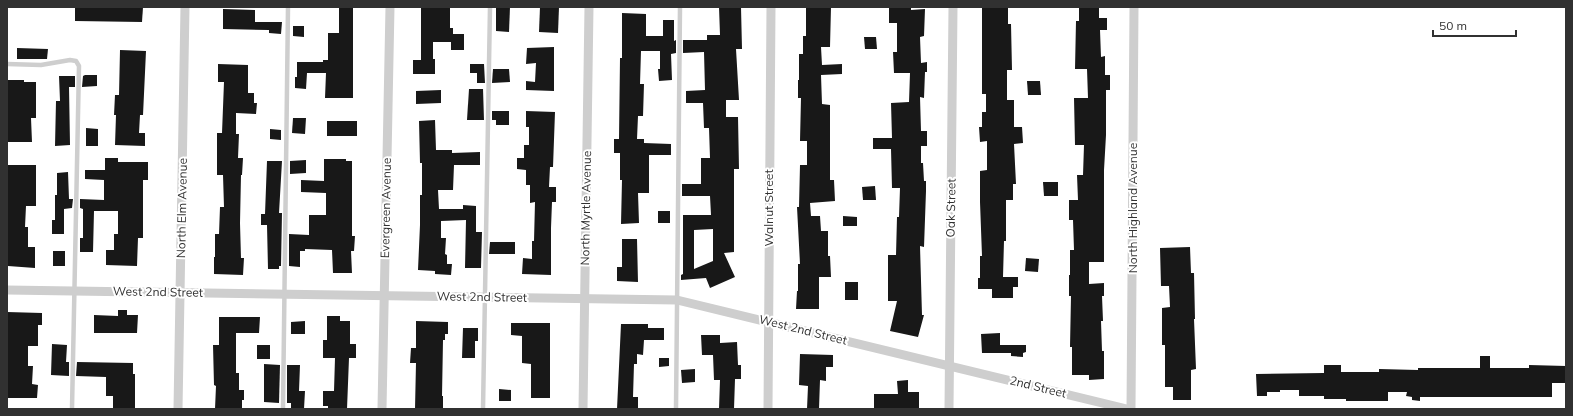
<svg xmlns="http://www.w3.org/2000/svg" width="1573" height="416" font-family="Mulish,sans-serif">
<style>
.building{fill:#181818;fill-rule:evenodd}
.lines{fill:none;stroke-linecap:round;stroke-linejoin:round}
.lane{stroke:#cecece;stroke-width:4.5}
.street{stroke:#cecece;stroke-width:9}
.labels{text-anchor:middle;stroke-width:4;stroke-linejoin:round;paint-order:stroke}
.street-label{font-size:12px;fill:#313131;stroke:#fff}
</style>
<rect width="100%" height="100%" fill="#fff"/>
<g class="building">
<path d="M75,7H143L142,22L75,21Z"/>
<path d="M339,7H353V98H325L326,73H307L306,89L295,88V77H297V62H323V60H328V33H339Z"/>
<path d="M421,7H450V28H453V34H464V50H451V42H433V59H435V74H413V60H421Z"/>
<path d="M496,7H510L509,32L496,31Z"/>
<path d="M540,7H559L558,33L539,32Z"/>
<path d="M719,7H741L742,49H736L739,100H726V117H738L739,169H734V252L724,253L735,277L710,288L706,278L681,280V275L683,274V215H711L710,196H682V184H701V158H710L709,128H704L703,103H686V91L705,90L704,52L683,53V40H707V35H720ZM713,229V261L694,269V230Z"/>
<path d="M806,7H831L830,47H821L822,65L842,64V74L821,75L822,104L830,105V180H834L835,201L810,203L811,216H820L821,231H828V256H830L831,277H819V309H796L797,291H798V264H800L797,207H799L800,165H807V141H800L801,98H798V80H799V54H803V36H806Z"/>
<path d="M889,7H911V10L925,9L924,36L920,37L921,63L927,62V72H925L924,98L920,97L921,131H927V146H921V163H923L924,181H926V191L924,247L920,246L922,315H924L918,337L890,331L897,301H888V255H896L897,217H899L900,188H892L891,149H873V138H892L891,103L909,102L910,73H894L893,52H897V23H889Z"/>
<path d="M982,7H1008V24H1011L1012,70H1007V100H1014V127H1022L1023,143L1014,144L1016,184H1013V200H1006V241H1004L1003,277H1018V287H1013V298H992V289H978V278H980V256H982L980,202V171L987,170V141L980,142L979,127H982V112H986V94H982Z"/>
<path d="M1079,7H1099V18H1107V30H1100L1101,57L1105,56V75H1110V90H1106V135L1104,170V262H1089V284L1104,283V296H1102L1103,321H1101L1102,351H1104V379L1089,380V375H1072V347H1070L1071,296H1069V275H1070V250H1074L1073,220H1069V200H1078L1077,175H1083L1084,145H1075L1074,98H1088L1087,69H1075L1076,21H1079Z"/>
<path d="M223,9L255,10V22H282L281,34L269,33V30L223,29Z"/>
<path d="M622,13L646,14V36H663V20H674V41L676,40V53L671,54L672,80L659,81L658,69H660V51H641L640,84H644L643,116H638L637,139H644V143L671,144V155H649V193H638L639,223L621,224L622,180H620V153H614V139H619L620,58H622Z"/>
<path d="M293,26H304V37L293,36Z"/>
<path d="M864,37H876L877,49H865Z"/>
<path d="M554,47V91L526,90V81L535,82L536,63L526,64L527,48Z"/>
<path d="M17,48L48,49L47,59H17Z"/>
<path d="M120,50L146,51L143,115H140L139,133H145V146L115,145L116,115H114L115,95H119Z"/>
<path d="M218,64L248,65V93H254V103H257L256,114L236,113V134H239L238,158H243L242,175H241L240,223L241,258H244L243,275L214,274V257H215V234H219L220,207H224L223,175H217V133H222L224,82H218Z"/>
<path d="M470,64H484L485,83H477V73H470Z"/>
<path d="M493,69H509L510,82L492,83Z"/>
<path d="M85,75H97V86L82,87L83,76Z"/>
<path d="M59,76H75V87H69L70,145L55,146L56,101H60Z"/>
<path d="M7,80H24V82H36V118H31L32,142H7Z"/>
<path d="M1027,81H1040L1041,95H1028Z"/>
<path d="M469,89H483L484,120H467Z"/>
<path d="M441,90V103L416,104V91Z"/>
<path d="M492,111H509V125H496V120H492Z"/>
<path d="M526,111L555,112L553,167H550L549,187H556V202H552L551,228V275L522,274L523,258L532,259V241H534L535,202L530,203V185H526V170L517,169V158H524V145H529V127H526Z"/>
<path d="M293,118H306L305,134L292,133Z"/>
<path d="M435,120L436,150H452V153L480,152V165H454L453,190H438L439,209H463V205L476,206V232H482L481,268H465L466,220L441,221V238H446L445,254L447,255V264H452L451,275L435,274V271L418,270L420,225V195H422V163H420L419,121Z"/>
<rect x="327" y="121" width="30" height="15"/>
<path d="M86,128L98,129V146H86Z"/>
<path d="M270,129L281,130V140L270,139Z"/>
<path d="M105,158H118V162H148V180H143V238H138L137,266L106,265V250H114V234H118V211H94L93,252H80V238H83V209L80,208V199L104,200V180L85,179V170H105Z"/>
<path d="M324,159H346V161H352V236H355L354,251H351L352,273H333L332,250L305,249V251H300V267L289,266V234L309,235V215H326V193L301,192V180L324,181Z"/>
<path d="M306,160V173L290,174V161Z"/>
<path d="M267,161H282L279,213H282L281,266H279V269H268L267,225H261V214H265Z"/>
<path d="M7,165H36V206H26L25,227H28V247H35V268L8,266Z"/>
<path d="M68,172L69,199H73L72,208L64,209V234H52V220H55V195H57V173Z"/>
<path d="M1043,182H1058V196H1044Z"/>
<path d="M875,186L876,200H863L862,187Z"/>
<rect x="658" y="211" width="12" height="12"/>
<path d="M843,216L857,217V226H843Z"/>
<path d="M622,239H637L638,282L617,281V267H622Z"/>
<path d="M490,242H515V254H489Z"/>
<path d="M1190,247L1191,273H1194L1195,319H1194L1196,369L1191,370V400H1173V387H1165V345H1162V308L1170,307L1169,286H1161L1160,248Z"/>
<rect x="53" y="251" width="12" height="15"/>
<path d="M1026,258L1039,259L1038,272L1025,271Z"/>
<rect x="845" y="282" width="13" height="18"/>
<path d="M118,310H127V315H138L137,333H94V315L118,316Z"/>
<path d="M7,312L42,313V325H38V346H28V366H33L32,384L38,385L37,398H7Z"/>
<path d="M327,316H340V321H350V344H356V358H349L347,409H328V406H323V391H334L335,358H323V340H327Z"/>
<path d="M219,317H260L259,333H236V373H239V390H244V400H242V409H215L216,386L214,385L213,345H219Z"/>
<path d="M305,321V334H291V322Z"/>
<path d="M416,321L448,322V334H445V340H443L442,396H443V409H415L416,363H410L411,348H416Z"/>
<path d="M511,323H550V398H531V364L522,363V336L511,335Z"/>
<path d="M621,324H648V328H664V340H644L643,355L637,354V364H634L633,397H638V409H617Z"/>
<path d="M463,328H478V341H475V358H462Z"/>
<path d="M1000,333V345H1026V352L1023,353V357L1011,356V353H982L981,334Z"/>
<path d="M701,335H720V343L737,342L738,365H741V379H735L734,409H719L720,380H714L713,355H702Z"/>
<path d="M52,344L67,345L66,362H69V376L51,375Z"/>
<rect x="257" y="345" width="13" height="14"/>
<path d="M800,354L833,355V367H826V381L820,380L819,409H807L808,386L799,385Z"/>
<path d="M1480,356H1490V368H1529V365L1566,366V383H1552V397H1420V401L1412,400V397L1406,396L1407,392H1388V401H1346V399H1324V396H1299V390H1280V392H1267V396H1257L1256,374L1324,373V365H1341V372H1379V369L1418,370V368H1480Z"/>
<path d="M659,358H669V366L659,367Z"/>
<path d="M77,362L133,363V374H135V409H113V396H106V377L76,376Z"/>
<path d="M264,364L280,365L279,403L264,402Z"/>
<path d="M287,365H300L299,391H305L304,409H291V403H287Z"/>
<path d="M695,369V382L682,383L681,370Z"/>
<path d="M908,380V392H919V409H874V394H898L897,381Z"/>
<path d="M499,389L511,390V401H499Z"/>
</g>
<g class="lines">
<g class="lane">
<path d="M7,64L41,65L70,60L76,61L79,66L72,409"/>
<path d="M283,409L288,7"/>
<path d="M483,409L490,7"/>
<path d="M676,409L680,7"/>
</g>
<g class="street">
<path d="M7,290L677,300L1127,409"/>
<path d="M178,409L185,7"/>
<path d="M382,409L390,7"/>
<path d="M583,409L589,7"/>
<path d="M768,409L771,7"/>
<path d="M949,409L953,7"/>
<path d="M1131,409L1134,7"/>
</g>
</g>
<g class="labels">
<g class="street-label">
<text transform="translate(182 208) rotate(-89)" y="4">North Elm Avenue</text>
<text transform="translate(386 208) rotate(-89)" y="4">Evergreen Avenue</text>
<text transform="translate(586 208) rotate(-89)" y="4">North Myrtle Avenue</text>
<text transform="translate(769 208) rotate(-90)" y="4">Walnut Street</text>
<text transform="translate(951 208) rotate(-89)" y="4">Oak Street</text>
<text transform="translate(1133 208) rotate(-90)" y="4">North Highland Avenue</text>
<text transform="translate(158 292) rotate(1)" y="4">West 2nd Street</text>
<text transform="translate(482 297) rotate(1)" y="4">West 2nd Street</text>
<text transform="translate(803 330) rotate(14)" y="4">West 2nd Street</text>
<text transform="translate(1038 387) rotate(14)" y="4">2nd Street</text>
</g>
</g>
<rect width="1573" height="416" fill="none" stroke="#313131" stroke-width="16"/>
<path d="M1433 30v6h83v-6" fill="none" stroke="#313131" stroke-width="2"/>
<text x="1439" y="30" font-size="12" fill="#313131" stroke="#ffffff" stroke-width="3" paint-order="stroke">50 m</text>
</svg>
